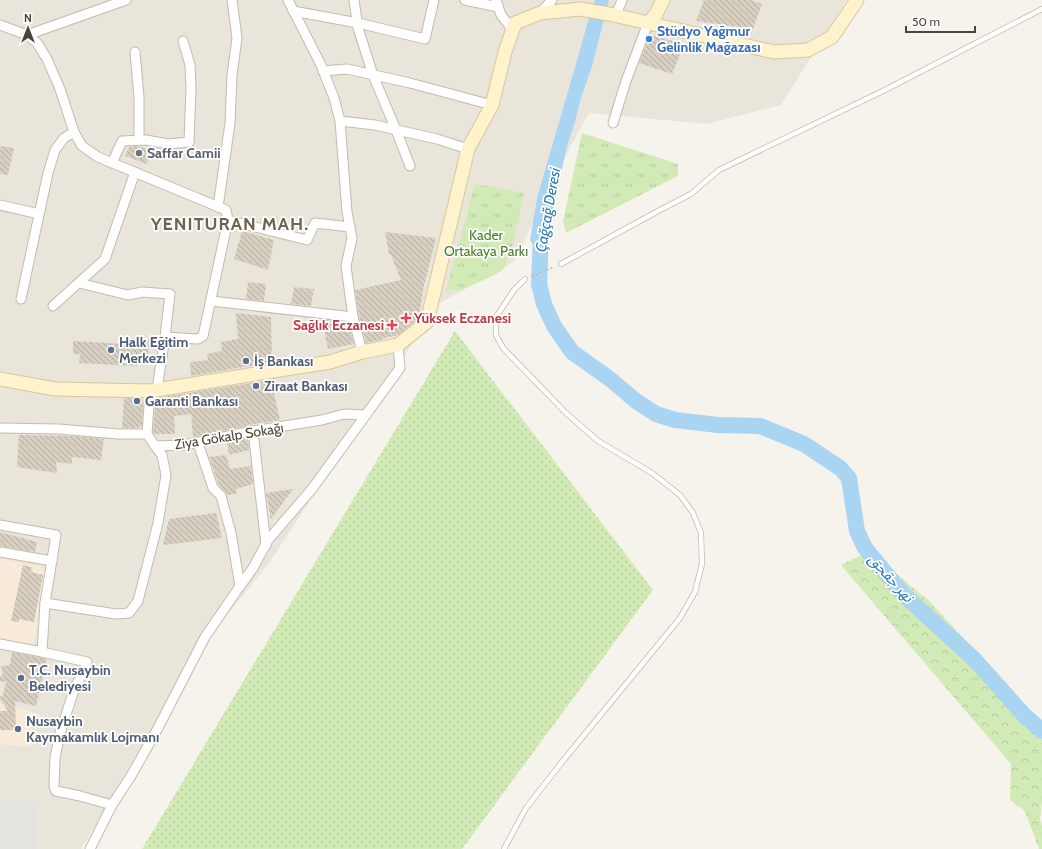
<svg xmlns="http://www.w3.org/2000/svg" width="1042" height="849" font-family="Cabin,'Noto Sans Arabic',sans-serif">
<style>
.residential{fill:#eae5da}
.commercial{fill:#f7ead8}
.grass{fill:url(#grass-dots)}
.forest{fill:url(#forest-crowns)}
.park{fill:url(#park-tufts)}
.parking{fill:#e5e3e0}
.water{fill:#a9d4f2}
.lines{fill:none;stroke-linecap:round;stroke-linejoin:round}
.river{stroke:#a9d4f2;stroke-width:16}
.building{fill:url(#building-back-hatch)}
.lane-casing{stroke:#c2bbae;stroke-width:6}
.street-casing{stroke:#c2bbae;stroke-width:11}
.secondary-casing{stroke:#d6c79b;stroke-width:15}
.path{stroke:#c4b79f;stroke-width:1.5;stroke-dasharray:2 2;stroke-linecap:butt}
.lane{stroke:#fff;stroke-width:4.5}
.street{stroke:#fff;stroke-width:9}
.secondary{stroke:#fff3cd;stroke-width:13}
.shop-dot{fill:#3f7fe0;stroke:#fff;stroke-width:1.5}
.worship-dot{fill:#6b7280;stroke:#fff;stroke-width:1.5}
.health-dot{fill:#e0444e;stroke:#fff;stroke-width:1.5}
.service-dot{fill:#5c6f8a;stroke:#fff;stroke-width:1.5}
.labels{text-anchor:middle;stroke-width:3.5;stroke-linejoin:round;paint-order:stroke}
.shop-label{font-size:14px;font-weight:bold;fill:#366cbe;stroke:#fff;text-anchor:start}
.worship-label{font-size:14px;font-weight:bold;fill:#5b616d;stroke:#fff;text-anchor:start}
.park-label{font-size:14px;fill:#4a7f2a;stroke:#fff}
.health-label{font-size:14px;font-weight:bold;fill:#be3a42;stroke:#fff;text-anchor:start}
.service-label{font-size:14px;font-weight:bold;fill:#4e5e75;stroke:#fff;text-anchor:start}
.street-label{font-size:14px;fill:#4b4439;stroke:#fff}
.water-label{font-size:15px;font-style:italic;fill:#2e7ab2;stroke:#fff}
.district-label{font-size:18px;font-weight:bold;letter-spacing:1px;fill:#6e6250;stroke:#fff}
</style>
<defs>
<pattern id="grass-dots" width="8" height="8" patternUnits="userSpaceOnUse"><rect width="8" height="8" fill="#d2eab5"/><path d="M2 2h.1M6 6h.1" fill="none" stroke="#b6ca9c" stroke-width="1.8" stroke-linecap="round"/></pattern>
<pattern id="forest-crowns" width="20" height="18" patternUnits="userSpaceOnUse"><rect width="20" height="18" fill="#d2eab5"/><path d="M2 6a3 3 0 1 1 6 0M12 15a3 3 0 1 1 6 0" fill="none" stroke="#b6ca9c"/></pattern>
<pattern id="park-tufts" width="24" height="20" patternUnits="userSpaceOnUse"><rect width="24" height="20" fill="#d2eab5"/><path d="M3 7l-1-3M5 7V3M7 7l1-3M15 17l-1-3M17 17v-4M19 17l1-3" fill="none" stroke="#b6ca9c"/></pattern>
<pattern id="building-back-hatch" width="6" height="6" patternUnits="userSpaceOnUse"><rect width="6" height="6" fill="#d8cfc1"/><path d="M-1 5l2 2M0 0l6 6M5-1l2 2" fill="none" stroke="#b1aa9e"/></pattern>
</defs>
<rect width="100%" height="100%" fill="#f6f3ec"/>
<path class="residential" d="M0,0H847L781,105L707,124L589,113L554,177L515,261L438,304L270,562L201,647L81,849H0Z"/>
<g class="commercial">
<path d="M0,558L48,569L33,647L0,641Z"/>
<path d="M0,703L40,714L30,747L0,744Z"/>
</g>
<path class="grass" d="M455,331L653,590L462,849H142Z"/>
<path class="forest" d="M870,551L930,602L979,655L1019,704L1040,725L1042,723V801L1040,819L1042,826V849H1039L1025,811L1010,800L1011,764L841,565Z"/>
<g class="park">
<path d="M582,133L678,164V176L566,233L563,221Z"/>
<path d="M475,184L524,193L511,252L503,270L488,278L464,289L446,291Z"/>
</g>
<path class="parking" d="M0,799L38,801L36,849H0Z"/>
<path class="water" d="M595,0H609L592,66L581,98L575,122L567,146L548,234L540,255L530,240L537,198L576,64L587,25Z"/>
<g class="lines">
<path class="river" d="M541,234L539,284L544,304L554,326L572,352L610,379L636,401L656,414L675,420L718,425L760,426L804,444L840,468L849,478L857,531L865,548L903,594L975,660L1024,715L1042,731"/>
</g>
<g class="building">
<path d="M704,0H751L762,4L753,29L696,21Z"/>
<path d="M650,35L684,44L672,74L639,63Z"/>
<path d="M0,146L14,148L8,175L0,174Z"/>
<path d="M136,146L152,150L147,164L125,156L129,147Z"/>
<path d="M242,231L274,240L268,270L234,259Z"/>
<path d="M385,232L436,238L423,290L419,318L398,335L384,338L381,340L366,343L359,316L355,290L401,280L391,255L389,254Z"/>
<path d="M248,282L266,284L264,301L246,299Z"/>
<path d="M294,287L314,289L311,306L291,304Z"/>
<path d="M236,313L271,317L272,362L191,376L190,362L208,360L207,354L222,351L221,342L238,339Z"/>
<path d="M322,320L348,322L354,344L328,349Z"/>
<path d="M125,338L149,339L148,363L137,362V366L79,363L80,354H73V341L125,344Z"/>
<path d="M271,380L280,420L247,425V426L193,437L191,414L174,416L175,434H154L153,432L156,398Z"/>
<path d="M124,398L142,399L143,401L142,425L138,428H122Z"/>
<path d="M19,435L74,436L104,439L101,460L72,457V464L56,462L57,473L17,467Z"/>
<path d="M248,438L249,450L229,455L227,442Z"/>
<path d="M226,455L230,469L251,466L253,484L236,489L237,493L229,495H227L225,492L219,485L209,457Z"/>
<path d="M293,489L271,519L266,493Z"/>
<path d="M216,513L222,538L163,545L169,519Z"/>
<path d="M0,532L37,542L35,552L0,546Z"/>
<path d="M23,565L32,567L31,572L43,575L34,622L19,619V622L11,621Z"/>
<path d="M12,652L47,659L36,706L15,701L16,730H0V711H8L0,699V697L3,695L6,682L0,681V677L3,674L1,666L10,665Z"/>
</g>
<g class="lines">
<defs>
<g id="lane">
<path d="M561,264L660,210L691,194L719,170L885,90L1042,9"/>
<path d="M504,849L526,808L562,762L680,618L695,592L702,564L701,533L693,513L680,495L652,473L598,441L566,413L503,348L496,335V317L514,290L525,279"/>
</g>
<g id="street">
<path d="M288,0L321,65L334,98L340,121L347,212L352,238L346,266L353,317L362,352"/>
<path d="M354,0L358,28L373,75L396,130L410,166"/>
<path d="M465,0L498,7"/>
<path d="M496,0L501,15L513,30"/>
<path d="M293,11L358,23L425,39L434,0"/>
<path d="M540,13L552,0"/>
<path d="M616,15L622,0"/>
<path d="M0,25L27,35L37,43L47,59L60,89L74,132L82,146L98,157L226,210L228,220L307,240L315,223L350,227"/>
<path d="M27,35L126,0"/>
<path d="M135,52L139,97V140"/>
<path d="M323,71L347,69L410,83L492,105"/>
<path d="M340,121L375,125L437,139L468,149"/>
<path d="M613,123L626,81L648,23"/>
<path d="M112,163L122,141L146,140L168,144L189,142L191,88L190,65L183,41"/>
<path d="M0,205L39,214"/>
<path d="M218,207L230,123L232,75L237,38L232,0"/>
<path d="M79,283L128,295L142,292L170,294L165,337L157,389"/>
<path d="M21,299L48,173L55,150L64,138L74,132"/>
<path d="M211,301L353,317"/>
<path d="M53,306L105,259L135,172"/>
<path d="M165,337L198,339L203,336L228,220"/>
<path d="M0,428L59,429L118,434H147L155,446L184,445L253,431L322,420L344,414L366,415"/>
<path d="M253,431L266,545"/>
<path d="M147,434L150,391"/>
<path d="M198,443L213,488L221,496L231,533L240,586"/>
<path d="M0,525L56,535L45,603L42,652"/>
<path d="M0,552L52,561"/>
<path d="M45,603L116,614L129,613L138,601L158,523L166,475L162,455L155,446"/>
<path d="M0,644L42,652L87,662L83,673L75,687L60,733L55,758L54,787L56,791L61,792L80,796L112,805"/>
<path d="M90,849L112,805L131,776L158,728L205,637L240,586L253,568L268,540L312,489L400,368L398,345"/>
</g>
<g id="secondary">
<path d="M648,23L656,14L663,0"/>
<path d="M0,379L55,389L150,391L330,362L362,352L398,345L427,322L468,149L492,105L505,52L515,23L540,13L580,9L609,14L774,52L808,50L832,37L857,0"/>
</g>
</defs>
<use href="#lane" class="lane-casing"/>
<use href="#street" class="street-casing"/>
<use href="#secondary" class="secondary-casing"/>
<path class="path" d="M532,276L554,267"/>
<use href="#lane" class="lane"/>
<use href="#street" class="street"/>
<use href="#secondary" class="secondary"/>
</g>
<circle class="shop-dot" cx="649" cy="39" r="4"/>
<circle class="worship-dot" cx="139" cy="153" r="4"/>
<g class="health-dot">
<path d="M404 312h4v4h4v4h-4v4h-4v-4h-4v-4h4z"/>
<path d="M390 319h4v4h4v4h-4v4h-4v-4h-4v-4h4z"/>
</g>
<g class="service-dot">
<circle cx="111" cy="350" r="4"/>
<circle cx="246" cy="361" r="4"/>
<circle cx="256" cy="386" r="4"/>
<circle cx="137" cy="401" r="4"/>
<circle cx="21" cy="678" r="4"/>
<circle cx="18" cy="729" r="4"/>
</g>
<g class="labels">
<g class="shop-label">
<text x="657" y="36">Stüdyo Yağmur<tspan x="657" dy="16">Gelinlik Mağazası</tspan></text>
</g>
<g class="worship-label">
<text x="147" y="158">Saffar Camii</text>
</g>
<g class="park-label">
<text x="486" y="240">Kader<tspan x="486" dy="16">Ortakaya Parkı</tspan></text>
</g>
<g class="health-label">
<text x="414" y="323">Yüksek Eczanesi</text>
<text x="384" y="330" text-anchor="end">Sağlık Eczanesi</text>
</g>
<g class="service-label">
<text x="119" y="347">Halk Eğitim<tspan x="119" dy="16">Merkezi</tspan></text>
<text x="254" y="366">İş Bankası</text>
<text x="264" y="391">Ziraat Bankası</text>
<text x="145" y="406">Garanti Bankası</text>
<text x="29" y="675">T.C. Nusaybin<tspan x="29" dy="16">Belediyesi</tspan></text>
<text x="26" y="726">Nusaybin<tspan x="26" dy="16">Kaymakamlık Lojmanı</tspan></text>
</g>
<g class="street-label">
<text transform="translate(229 436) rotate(-9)" y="5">Ziya Gökalp Sokağı</text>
</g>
<g class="water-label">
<text transform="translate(548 210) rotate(-80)" y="5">Çağçağ Deresi</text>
<text transform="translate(891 578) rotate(48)" y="5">نهر جقجق</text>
</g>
<g class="district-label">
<text x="230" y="230">YENITURAN MAH.</text>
</g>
</g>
<g transform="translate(28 28)" stroke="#ffffff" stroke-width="3" paint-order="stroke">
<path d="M0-3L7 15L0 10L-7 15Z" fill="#4b4439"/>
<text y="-6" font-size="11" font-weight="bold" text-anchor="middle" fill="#4b4439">N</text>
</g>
<path d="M906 26v6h69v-6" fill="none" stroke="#4b4439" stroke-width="2"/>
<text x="912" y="26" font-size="12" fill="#4b4439" stroke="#ffffff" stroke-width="3" paint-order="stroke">50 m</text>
</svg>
